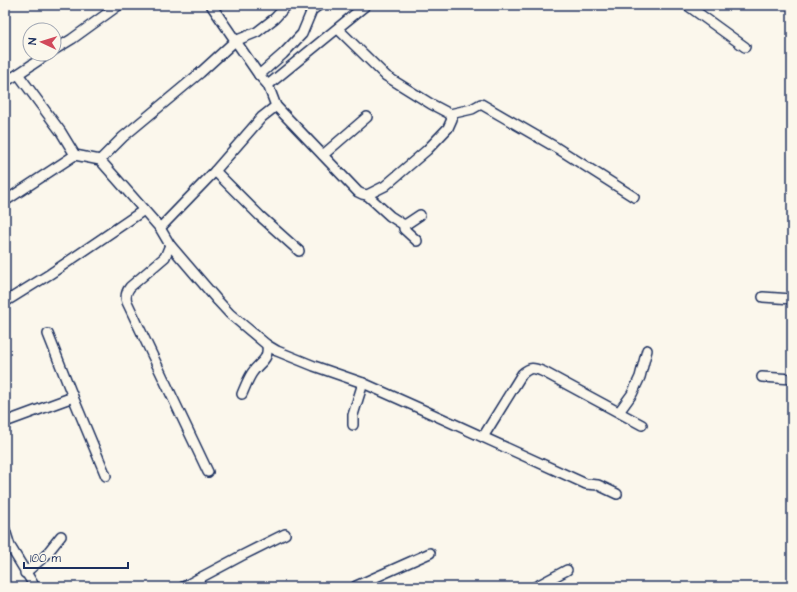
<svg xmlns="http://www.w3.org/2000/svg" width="797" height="592" font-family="'Architects Daughter',sans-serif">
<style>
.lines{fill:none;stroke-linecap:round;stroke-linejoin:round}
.minor-casing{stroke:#1b2f5e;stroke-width:12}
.minor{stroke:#fbf7ec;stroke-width:9}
</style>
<rect width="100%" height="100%" fill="#fbf7ec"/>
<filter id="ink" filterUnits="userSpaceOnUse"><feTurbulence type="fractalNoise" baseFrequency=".025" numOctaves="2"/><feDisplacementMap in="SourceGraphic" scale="8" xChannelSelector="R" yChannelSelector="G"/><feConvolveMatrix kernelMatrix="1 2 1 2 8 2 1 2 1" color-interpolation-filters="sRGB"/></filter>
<g filter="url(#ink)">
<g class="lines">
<defs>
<g id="minor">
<path d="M211,5L259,75L268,85L276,106L358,192L362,194L367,195L385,186L427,150L448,128L452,119L450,114"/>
<path d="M687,5L745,47"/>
<path d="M338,29L386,76L431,104L450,114L472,109L481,104L557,148L634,197"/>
<path d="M54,50L72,39L119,5"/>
<path d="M18,74L61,132L75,155L100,160L160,228L170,245L218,301L230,314L267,345L277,351L314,366L363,383L419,408L586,484L598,485L617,494"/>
<path d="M259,75L283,54L302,34L312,10L319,5"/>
<path d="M5,82L18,74L48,54"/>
<path d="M268,85L366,5"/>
<path d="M323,155L367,117"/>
<path d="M100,160L123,137L200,73L235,41L257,32L275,18L287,5"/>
<path d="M215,171L260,216L299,251"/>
<path d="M367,195L390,216L404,225L408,223L420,215"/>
<path d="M5,201L75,155"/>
<path d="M404,225V229L417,241"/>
<path d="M160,228L215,171L262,117L276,106"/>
<path d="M170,245L165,257L130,287C126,292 125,296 127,302L208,472"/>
<path d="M763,297L792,299"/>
<path d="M5,302L50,274L144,210"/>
<path d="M762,377L792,379"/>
<path d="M242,394C245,387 248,379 252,373C260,361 269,361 267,345"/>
<path d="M73,397L106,476"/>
<path d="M619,412L632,394L640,377L647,350"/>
<path d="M5,422L73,397L48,334"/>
<path d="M353,425V415L363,383"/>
<path d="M483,437L522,374C531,366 534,368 544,372L642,425"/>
<path d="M5,530L10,546L35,587"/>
<path d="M25,573L45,556L61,536"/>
<path d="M356,586L430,553"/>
<path d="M183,587L241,556L285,534"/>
<path d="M535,587L567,570"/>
</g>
</defs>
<use href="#minor" class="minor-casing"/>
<use href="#minor" class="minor"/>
</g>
</g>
<rect width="797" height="592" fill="none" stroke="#fbf7ec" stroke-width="20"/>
<rect x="10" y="10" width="777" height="572" fill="none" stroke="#1b2f5e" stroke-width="1.5" filter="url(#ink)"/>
<g transform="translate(42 42) rotate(274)"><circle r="19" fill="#fbf7ec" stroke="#a1a7b3"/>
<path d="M0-3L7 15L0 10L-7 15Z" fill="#d1495b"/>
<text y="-6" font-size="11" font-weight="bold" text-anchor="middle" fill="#1b2f5e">N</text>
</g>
<path d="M24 562v6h104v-6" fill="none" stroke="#1b2f5e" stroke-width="2"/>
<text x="30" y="562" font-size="12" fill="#1b2f5e" stroke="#fbf7ec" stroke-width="3" paint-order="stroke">100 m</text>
</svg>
